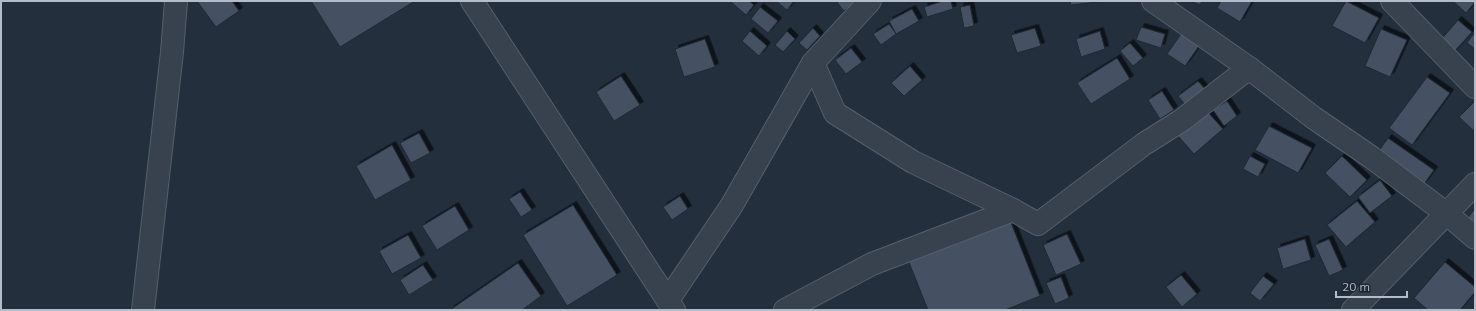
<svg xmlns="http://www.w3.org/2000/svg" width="1476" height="311" font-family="Mulish,sans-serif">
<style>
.building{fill:#455162;stroke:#1f2835;filter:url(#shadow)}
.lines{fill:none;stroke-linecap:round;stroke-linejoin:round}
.minor-casing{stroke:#565f6c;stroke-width:24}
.minor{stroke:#38414e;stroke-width:22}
</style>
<defs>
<filter id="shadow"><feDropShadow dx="3.5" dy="-3.5" stdDeviation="0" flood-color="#0009"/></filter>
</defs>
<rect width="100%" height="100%" fill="#242f3e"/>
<g class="building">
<path d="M197,1H232L239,11L216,27Z"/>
<path d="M311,1H415L340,47Z"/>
<path d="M730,1H749L754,5L746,15Z"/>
<path d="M776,1H794L787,10Z"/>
<path d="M836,1H857L844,11Z"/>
<path d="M943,1H951L953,9L927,17L924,7Z"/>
<path d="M1070,1H1098V2L1071,5Z"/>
<path d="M1190,1H1202L1200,5Z"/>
<path d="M1221,1H1252L1240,22L1217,8Z"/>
<path d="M1346,1L1379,18L1365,43L1332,26Z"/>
<path d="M1453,1H1475V2L1466,13Z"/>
<path d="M970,5L974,26L964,28L960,7Z"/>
<path d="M760,7L778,21L768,33L751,19Z"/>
<path d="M912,9L919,21L896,34L889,21Z"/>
<path d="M1458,20L1472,32L1452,54L1439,42Z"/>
<path d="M889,24L896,34L881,45L873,34Z"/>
<path d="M1141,27L1165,34L1161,48L1136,40Z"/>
<path d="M813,28L820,36L807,50L799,43Z"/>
<path d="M1035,28L1041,46L1017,53L1011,35Z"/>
<path d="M1381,29L1407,40L1390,77L1365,66Z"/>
<path d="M750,31L767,46L759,56L742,41Z"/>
<path d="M787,31L795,39L783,52L775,45Z"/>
<path d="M1100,31L1105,49L1081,57L1076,39Z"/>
<path d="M1475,32V49L1467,43Z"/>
<path d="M1181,34L1199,46L1185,66L1167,54Z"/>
<path d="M705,39L715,67L684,77L675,49Z"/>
<path d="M1130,43L1143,58L1133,66L1120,51Z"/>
<path d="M851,48L862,62L846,74L835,60Z"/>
<path d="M1117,58L1130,79L1091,104L1077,83Z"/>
<path d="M910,66L922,80L904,96L891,83Z"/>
<path d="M621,76L640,105L614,121L596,92Z"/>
<path d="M1427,77L1450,93L1412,145L1389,128Z"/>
<path d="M1198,81L1207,91L1187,107L1178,96Z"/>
<path d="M1162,91L1174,110L1160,119L1148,100Z"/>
<path d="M1227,101L1237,116L1224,126L1213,110Z"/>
<path d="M1474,102L1475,103L1474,131L1459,117Z"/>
<path d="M1206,110L1223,129L1194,154L1178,136Z"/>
<path d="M1269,126L1312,148L1298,173L1255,150Z"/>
<path d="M419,133L430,153L411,163L400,143Z"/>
<path d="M1388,138L1434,170L1424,184L1378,152Z"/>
<path d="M392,145L411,180L375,200L356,166Z"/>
<path d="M1250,156L1265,164L1258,177L1243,169Z"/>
<path d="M1342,156L1367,180L1350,197L1325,173Z"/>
<path d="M1380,180L1392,196L1370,213L1358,197Z"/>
<path d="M520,192L532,210L521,217L509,199Z"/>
<path d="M680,196L688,209L672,220L663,207Z"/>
<path d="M1357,201L1375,222L1346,247L1327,225Z"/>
<path d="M573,205L617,275L567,306L523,235Z"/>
<path d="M455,206L469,230L437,250L422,226Z"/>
<path d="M1475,208V230L1465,222Z"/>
<path d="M1010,220L1040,296L1005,310H928L908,260Z"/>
<path d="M1067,234L1081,264L1056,275L1043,245Z"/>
<path d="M408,235L421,258L392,274L379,251Z"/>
<path d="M1305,239L1311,260L1283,269L1277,248Z"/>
<path d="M1329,239L1343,270L1329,276L1315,245Z"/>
<path d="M1445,262L1475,287V292L1460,310H1428L1414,298Z"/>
<path d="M518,263L541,296L522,310H450Z"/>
<path d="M423,265L433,280L409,295L400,280Z"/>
<path d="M1181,275L1197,294L1182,307L1166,287Z"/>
<path d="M1263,276L1274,284L1260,301L1250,293Z"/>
<path d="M1061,277L1069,298L1055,304L1046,283Z"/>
</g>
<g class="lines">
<defs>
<g id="minor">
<path d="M472,1L674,310"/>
<path d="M1153,1L1249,68L1314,118L1371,157L1447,214L1475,238"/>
<path d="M1392,1L1475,87"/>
<path d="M813,63L835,113L913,162L1013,210"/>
<path d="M668,300L732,205L813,63L870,1"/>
<path d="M143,310L172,52L176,1"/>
<path d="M785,310L872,264L1013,210L1038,224L1144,144L1182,120L1249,68"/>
<path d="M1353,310L1475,184"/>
</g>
</defs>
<use href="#minor" class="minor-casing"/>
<use href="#minor" class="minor"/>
</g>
<rect width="1476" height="311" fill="none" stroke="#b4bcc9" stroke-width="4"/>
<path d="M1336 291v6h71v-6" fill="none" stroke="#b4bcc9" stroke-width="2"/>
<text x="1342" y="291" font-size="12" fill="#b4bcc9" stroke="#1d2633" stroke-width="3" paint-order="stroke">20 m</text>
</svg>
